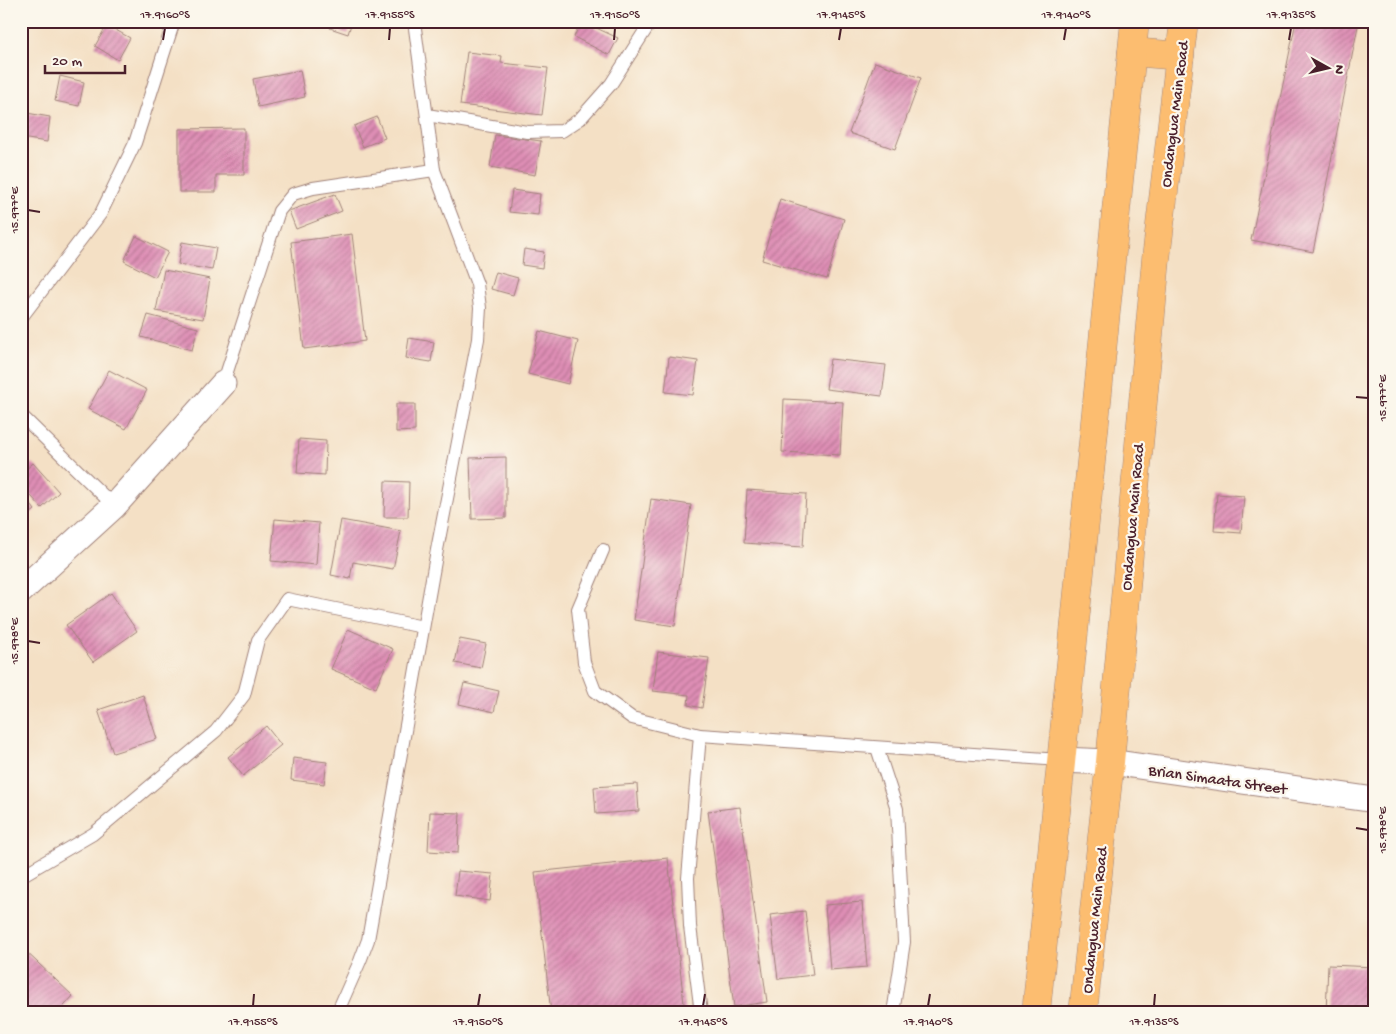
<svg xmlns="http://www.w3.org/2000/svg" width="1396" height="1034" font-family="'Gochi Hand',sans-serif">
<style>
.building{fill:url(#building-hatch)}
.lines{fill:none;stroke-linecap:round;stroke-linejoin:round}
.lane-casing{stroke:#9f8078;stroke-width:14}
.street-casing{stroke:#9f8078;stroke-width:27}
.primary-casing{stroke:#9f8078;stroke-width:29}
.lane{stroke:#fff;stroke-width:12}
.street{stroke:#fff;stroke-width:25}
.primary{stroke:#fcbd6f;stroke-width:28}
.ticks{fill:none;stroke:#4a1f2b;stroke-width:2}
.labels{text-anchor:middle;stroke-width:4.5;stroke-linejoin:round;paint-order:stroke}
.street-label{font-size:16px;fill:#4a1f2b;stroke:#fbf7ec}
.neatline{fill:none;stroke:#4a1f2b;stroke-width:2}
.ticks-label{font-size:12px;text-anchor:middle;fill:#4a1f2b}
</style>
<defs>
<pattern id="building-hatch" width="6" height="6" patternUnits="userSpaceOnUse" patternTransform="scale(1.25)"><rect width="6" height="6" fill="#de8eb5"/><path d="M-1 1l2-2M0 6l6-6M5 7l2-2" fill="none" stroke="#b67393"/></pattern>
</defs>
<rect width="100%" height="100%" fill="#fbf7ec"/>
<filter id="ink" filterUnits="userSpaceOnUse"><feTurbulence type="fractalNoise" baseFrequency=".02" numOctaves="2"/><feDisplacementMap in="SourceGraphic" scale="10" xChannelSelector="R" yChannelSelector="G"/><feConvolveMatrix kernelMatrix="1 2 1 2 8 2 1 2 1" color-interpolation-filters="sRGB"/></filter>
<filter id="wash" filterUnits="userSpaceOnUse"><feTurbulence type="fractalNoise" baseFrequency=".0096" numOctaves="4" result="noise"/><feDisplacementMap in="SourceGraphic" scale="20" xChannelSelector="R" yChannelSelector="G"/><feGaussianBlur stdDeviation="1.12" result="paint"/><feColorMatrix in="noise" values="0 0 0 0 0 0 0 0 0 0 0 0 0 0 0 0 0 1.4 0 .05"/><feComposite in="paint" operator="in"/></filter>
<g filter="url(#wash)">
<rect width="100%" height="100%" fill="#f4e0c5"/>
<g id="blocks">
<g class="building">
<path d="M332,21H352L348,34L330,28Z"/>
<path d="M581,21L618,38L609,55L574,37Z"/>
<path d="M1296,21H1359L1313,252L1251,240Z"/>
<path d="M107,25L130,38L118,60L95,46Z"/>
<path d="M467,52L502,56L501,63L548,68L542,115L460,105Z"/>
<path d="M875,62L921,78L895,149L849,133Z"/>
<path d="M300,70L305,97L258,107L253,79Z"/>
<path d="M60,76L84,82L79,106L55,101Z"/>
<path d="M21,112L50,117L47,142L21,138Z"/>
<path d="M377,117L385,138L363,147L354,126Z"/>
<path d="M244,128V175H216V192H179V129Z"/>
<path d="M495,135L541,141L535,175L490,167Z"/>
<path d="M512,190L540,194L538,215L509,212Z"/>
<path d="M335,194L342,211L296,229L289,211Z"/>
<path d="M780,199L844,219L827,279L762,260Z"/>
<path d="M352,234L365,341L304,349L291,242Z"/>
<path d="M136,236L168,252L155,277L124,261Z"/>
<path d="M182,242L216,248L212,270L178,264Z"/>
<path d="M524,249L544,252L542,268L522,265Z"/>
<path d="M164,270L210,279L203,319L156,311Z"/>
<path d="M496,272L518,278L513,295L491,289Z"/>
<path d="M148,315L198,328L192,350L141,337Z"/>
<path d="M539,331L578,341L568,384L528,374Z"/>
<path d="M409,338L434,342L431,362L406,358Z"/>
<path d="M669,357L698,361L693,395L665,392Z"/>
<path d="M830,359L886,365L882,396L826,389Z"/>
<path d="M109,370L147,390L126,429L88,409Z"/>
<path d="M784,399L843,402L840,455L782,452Z"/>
<path d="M396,404H415V431L396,432Z"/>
<path d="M299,439L326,441L325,475L297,473Z"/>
<path d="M506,457V518L472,519L470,458Z"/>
<path d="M33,463L59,492L42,508L21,485V474Z"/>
<path d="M385,481L409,482L408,517H384Z"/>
<path d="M747,490L806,494L803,547L744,543Z"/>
<path d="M21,492L35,510L21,521Z"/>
<path d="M1217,494L1244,496L1241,533L1214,531Z"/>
<path d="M651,499L691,505L675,626L634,620Z"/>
<path d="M275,519L319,523L316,565L271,561Z"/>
<path d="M341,520L401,531L393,569L353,562L350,579L331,575Z"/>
<path d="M111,593L137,631L93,662L66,625Z"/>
<path d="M348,629L393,649L376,688L331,669Z"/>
<path d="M460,639L486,644L481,668L455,663Z"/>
<path d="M658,652L709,658L702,708L688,705L689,695L653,691Z"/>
<path d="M464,683L499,691L494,712L459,704Z"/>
<path d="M143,695L157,739L113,753L98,710Z"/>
<path d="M266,726L281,745L243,776L228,757Z"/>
<path d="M293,758L327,762L324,784L291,780Z"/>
<path d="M637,784L639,811L596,814L594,787Z"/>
<path d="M740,807L767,1002L734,1007L708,811Z"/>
<path d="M430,812L460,813L458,853L428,851Z"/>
<path d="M668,858L685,1013H551L535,872Z"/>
<path d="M458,871L493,874L490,901L455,896Z"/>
<path d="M862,902L867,967L830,970L825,905Z"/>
<path d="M805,911L813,975L778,979L770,915Z"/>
<path d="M21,947L73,996L58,1013H21Z"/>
<path d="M1328,965L1375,967V1013H1326Z"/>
<path d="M833,1008L834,1013H806V1012Z"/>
</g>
</g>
</g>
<g filter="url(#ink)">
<use href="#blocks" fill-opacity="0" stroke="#9f8078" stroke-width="1"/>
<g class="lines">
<defs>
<g id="lane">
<path d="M427,115L527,132L562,131L580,119L611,84L648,26L649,21"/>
<path d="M21,318L101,213L135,143L174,21"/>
<path d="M223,384L279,211L293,194L313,188L434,170"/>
<path d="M21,415L114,506"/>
<path d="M603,550L578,609L584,662L595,691L632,718L700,735L1060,760"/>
<path d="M700,735L688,878L690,926L701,1013"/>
<path d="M877,748L897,809L904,942L893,1013"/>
<path d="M21,876L93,834L216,731L244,695L258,640L287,599L423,627"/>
<path d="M337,1013L360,961L368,940L437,550L478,339L480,308L477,284L434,170L414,21"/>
</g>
<g id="street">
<path d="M21,591L114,506L223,384"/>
<path d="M1060,760L1110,762L1375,800"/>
</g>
<g id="primary">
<path d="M1132,52L1180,56"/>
<path d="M1036,1013L1135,21"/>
<path d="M1083,1013L1110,762L1156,259L1184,21"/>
</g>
</defs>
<use href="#lane" class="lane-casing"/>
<use href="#street" class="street-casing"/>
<use href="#primary" class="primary-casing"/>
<use href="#lane" class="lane"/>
<use href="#street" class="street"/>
<use href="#primary" class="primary"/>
</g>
</g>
<path class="ticks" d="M163,40L165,28M389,40L390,28M614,40L615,28M839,40L841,28M1064,40L1066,28M1289,40L1291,28M28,210L40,212M1356,397L1368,398M28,641L40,643M1356,828L1368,830M253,1006L254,994M478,1006L480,994M703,1006L705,994M928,1006L930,994M1154,1006L1155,994"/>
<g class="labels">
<g class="street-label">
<text transform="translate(1173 114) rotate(-83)" y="6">Ondangwa Main Road</text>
<text transform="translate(1131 517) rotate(-85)" y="6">Ondangwa Main Road</text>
<text transform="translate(1218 778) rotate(8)" y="6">Brian Simaata Street</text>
<text transform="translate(1093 920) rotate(-84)" y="6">Ondangwa Main Road</text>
</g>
</g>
<rect width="1396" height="1034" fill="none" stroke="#fbf7ec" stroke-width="55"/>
<g transform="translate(1328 68) rotate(98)" stroke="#fbf7ec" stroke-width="4" paint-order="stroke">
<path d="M0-4L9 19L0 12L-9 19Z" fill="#4a1f2b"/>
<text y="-8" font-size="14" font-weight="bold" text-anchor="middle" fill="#4a1f2b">N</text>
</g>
<path d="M45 65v8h80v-8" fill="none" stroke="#4a1f2b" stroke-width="2.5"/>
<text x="52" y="65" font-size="15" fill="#4a1f2b" stroke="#fbf7ec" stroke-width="4" paint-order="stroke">20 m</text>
<rect x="28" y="28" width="1340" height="978" class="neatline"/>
<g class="ticks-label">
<text x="165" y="18">17.9160°S</text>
<text x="390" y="18">17.9155°S</text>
<text x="615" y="18">17.9150°S</text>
<text x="841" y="18">17.9145°S</text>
<text x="1066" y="18">17.9140°S</text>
<text x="1291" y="18">17.9135°S</text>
<text transform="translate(14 210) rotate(-90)" y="4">15.977°E</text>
<text transform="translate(1382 398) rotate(-90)" y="4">15.977°E</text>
<text transform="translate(14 641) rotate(-90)" y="4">15.978°E</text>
<text transform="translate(1382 830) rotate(-90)" y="4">15.978°E</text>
<text x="253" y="1025">17.9155°S</text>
<text x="478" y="1025">17.9150°S</text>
<text x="703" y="1025">17.9145°S</text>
<text x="928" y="1025">17.9140°S</text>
<text x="1154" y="1025">17.9135°S</text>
</g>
</svg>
